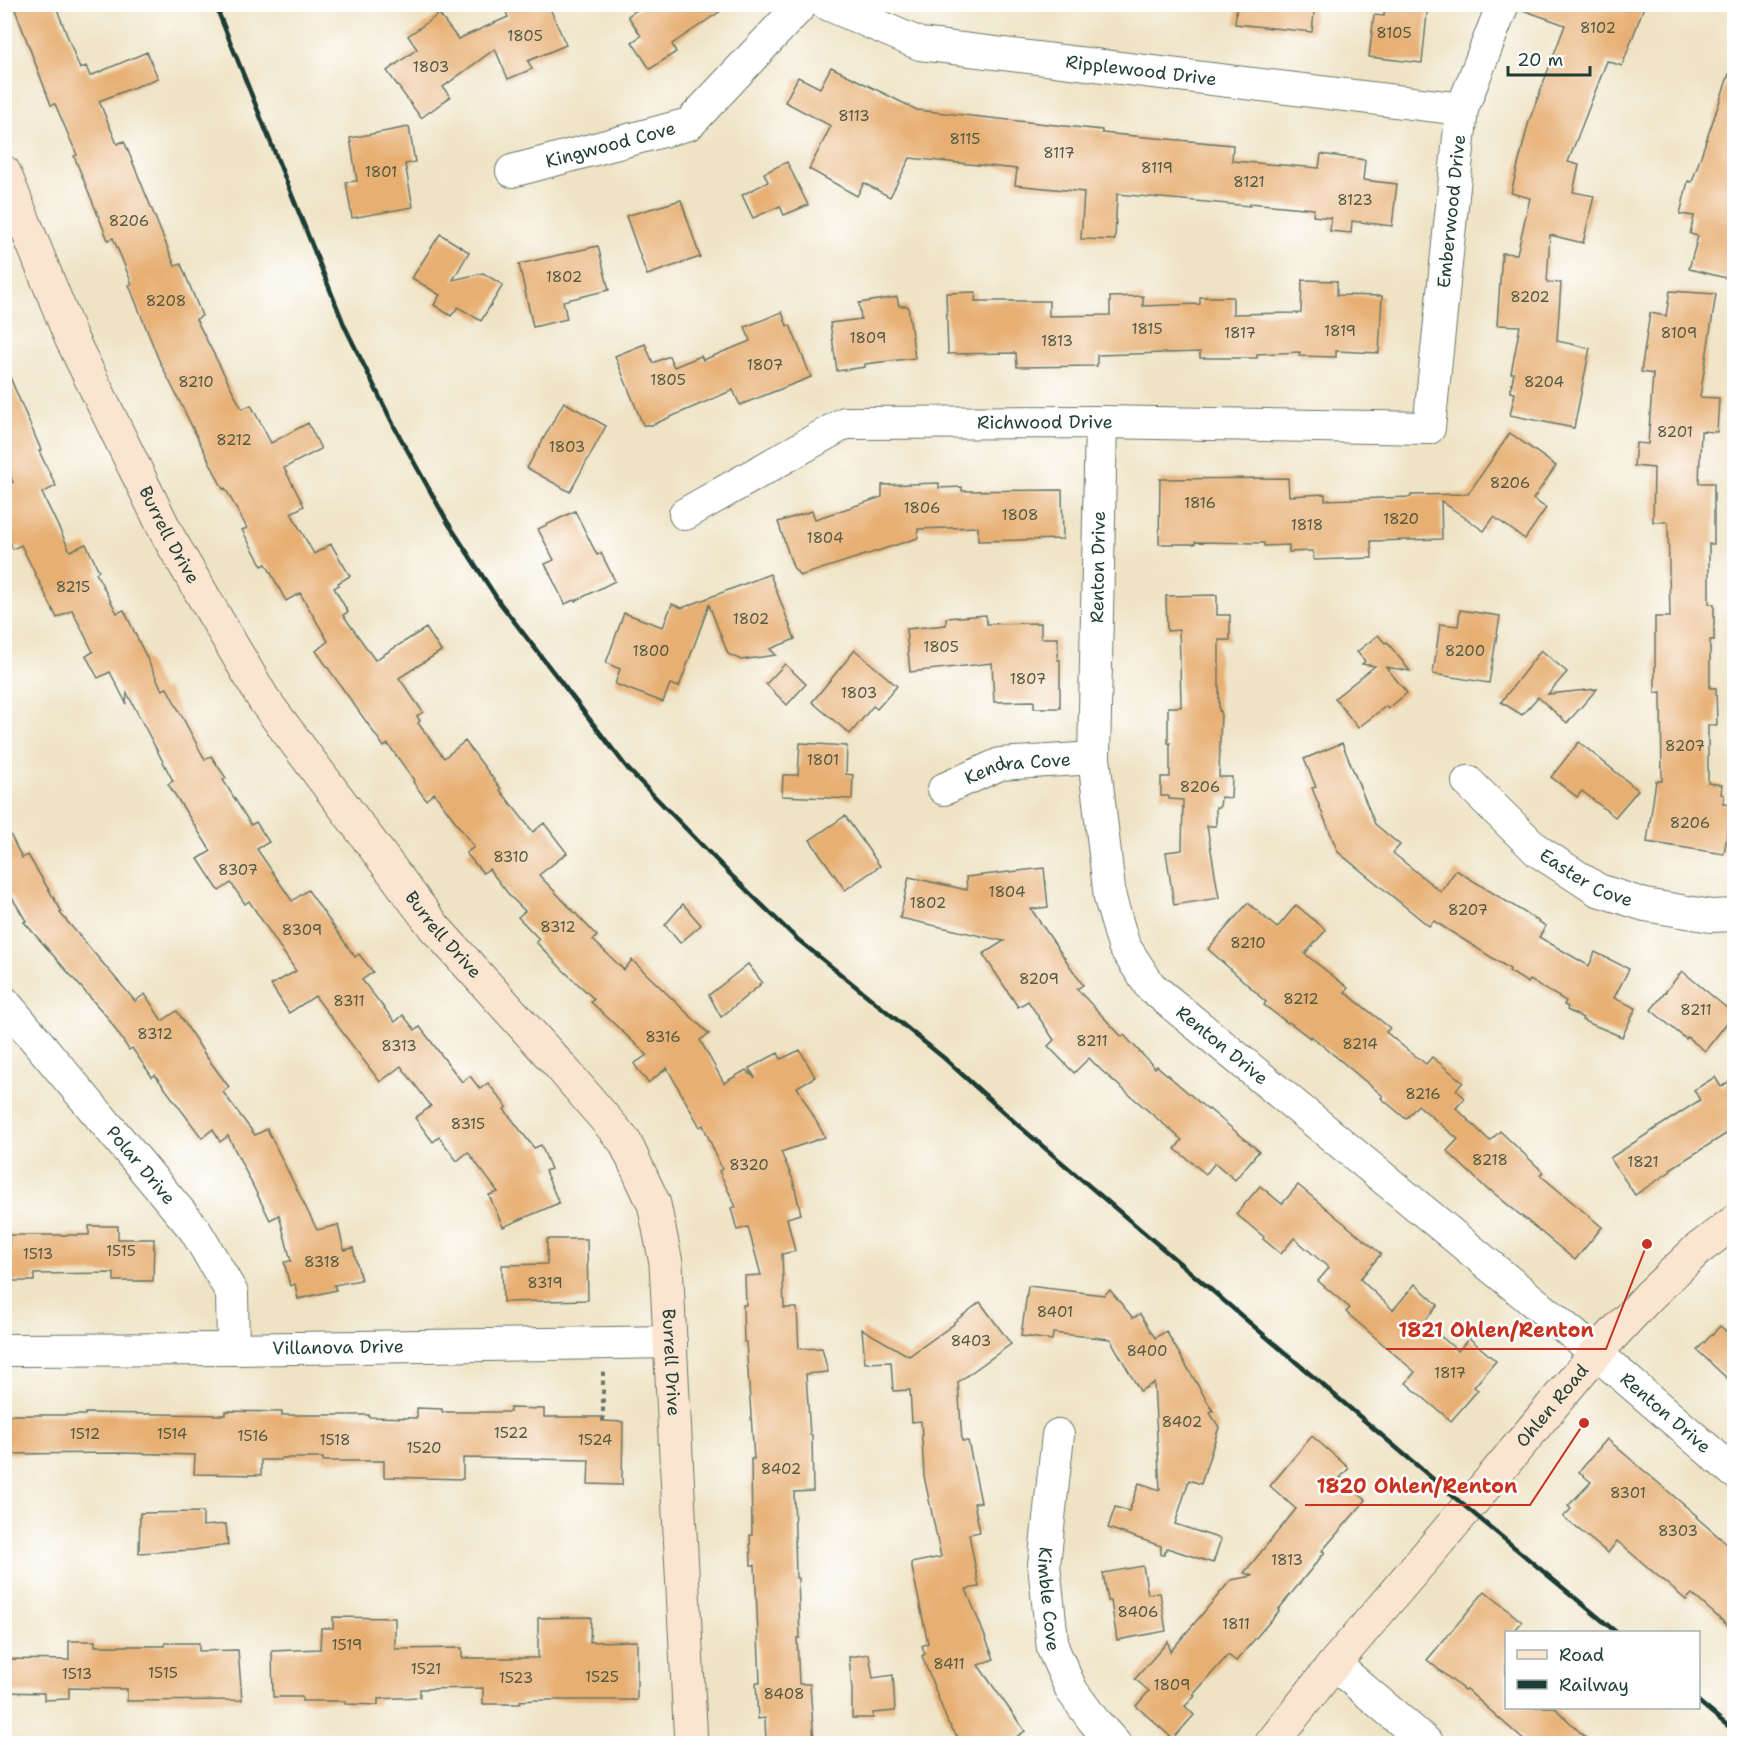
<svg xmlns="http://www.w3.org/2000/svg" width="1739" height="1748" font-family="'Shantell Sans',sans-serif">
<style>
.building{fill:#e7af72}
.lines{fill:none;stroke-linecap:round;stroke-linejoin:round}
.street-casing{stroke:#687767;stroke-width:34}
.secondary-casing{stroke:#687767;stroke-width:35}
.path{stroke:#687767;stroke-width:4;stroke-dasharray:4.5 4.5;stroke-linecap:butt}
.street{stroke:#fff;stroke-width:32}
.secondary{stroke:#fce5d0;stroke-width:33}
.rail{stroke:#1f3d34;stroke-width:4.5}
.labels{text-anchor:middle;stroke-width:5;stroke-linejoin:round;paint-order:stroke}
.number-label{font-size:15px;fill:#515a44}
.street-label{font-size:18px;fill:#1f3d34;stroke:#fff}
.leader{fill:none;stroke:#c8321e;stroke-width:2}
.callout-dot{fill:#c8321e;stroke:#fff;stroke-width:2}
.callout-label{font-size:20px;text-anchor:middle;font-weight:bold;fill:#c8321e;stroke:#fff;stroke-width:5;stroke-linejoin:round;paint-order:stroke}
</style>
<rect width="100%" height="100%" fill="#fff"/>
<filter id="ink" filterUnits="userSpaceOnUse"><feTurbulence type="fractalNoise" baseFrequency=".0167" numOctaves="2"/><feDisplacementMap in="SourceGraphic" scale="12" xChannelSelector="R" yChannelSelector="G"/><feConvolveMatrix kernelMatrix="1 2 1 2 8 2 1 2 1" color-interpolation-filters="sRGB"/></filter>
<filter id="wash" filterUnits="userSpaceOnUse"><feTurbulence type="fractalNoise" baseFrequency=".008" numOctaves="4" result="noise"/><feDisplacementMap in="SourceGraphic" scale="24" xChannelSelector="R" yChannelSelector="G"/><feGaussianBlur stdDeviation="1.35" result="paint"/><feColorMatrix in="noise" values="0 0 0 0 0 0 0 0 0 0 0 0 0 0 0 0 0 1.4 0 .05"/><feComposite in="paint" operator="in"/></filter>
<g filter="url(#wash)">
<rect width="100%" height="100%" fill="#efe3c5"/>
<g id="blocks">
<g class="building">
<path d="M13,4H55L80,69L86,66L90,76L147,52L158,78L99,101L117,144L124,141L175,266L181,264L202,316L196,319L242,409L251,405L271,443L308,423L321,449L284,468L304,506L291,513L314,554L331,544L350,576L338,583L339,585L334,588L348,612L343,615L375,660L426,628L441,651L399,678L423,712L417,716L420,721L418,723L444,758L465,741L501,789L500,790L533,832L544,823L567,853L539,875L597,936L593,940L624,970L632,960L709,1034L700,1040L724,1083L746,1070L755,1078L749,1068L778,1053L781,1059L800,1050L815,1077L797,1087L825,1137L781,1152L793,1180L801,1214L787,1218L795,1251L782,1254L784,1308H797L799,1349L822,1348L828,1372L806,1374L810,1435H812L813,1491L794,1492L796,1578H798L800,1638H797L799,1684H810L814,1743H766L765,1718L758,1719L756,1683H760L755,1565H751L750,1535H752L751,1459H754L746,1342H744L743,1305H746L745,1276L761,1275L748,1227L737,1230L731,1208L736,1207L719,1171L722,1169L703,1125L700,1127L667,1068L648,1083L634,1064L647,1055L591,1002L594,999L562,969L536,942L539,939L518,917L525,911L510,896L489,869L483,873L466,853L474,847L449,813L434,793L426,800L413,782L414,780L388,744L384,747L316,651L328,641L300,593L286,601L266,564L262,566L242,530L247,528L225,488L223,489L158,358L129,285L132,284L124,264L113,238L108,240L74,156L77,155L55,104L51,105Z"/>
<path d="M503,4H548L566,45L528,61L532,69L508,79L495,49L443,87L450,97L421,118L387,71L417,49L408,36L439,14L458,39L508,17Z"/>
<path d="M646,4H731L672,44L676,52L650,69L632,42L641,36L628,16Z"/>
<path d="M1237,4H1315L1312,32L1235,24Z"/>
<path d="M1385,4H1428L1422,63L1369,57L1374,15L1384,16Z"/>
<path d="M1521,4H1645L1622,66L1607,61L1568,162L1579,165L1573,192L1594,196L1583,243L1550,235L1547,282L1561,283L1557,341L1590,348L1574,428L1510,415L1515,393L1510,392L1514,373H1511L1520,326L1497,325L1502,253L1517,254L1530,198L1511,193L1529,121L1565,25L1520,9Z"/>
<path d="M831,67L917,110L1102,130V133L1233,145L1232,161L1319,168L1321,154L1365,160L1363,180L1397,184L1392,226L1352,221L1351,233L1330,231L1331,218L1313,216L1314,209L1250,203V206L1117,194L1115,240L1081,239L1084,192L1015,185L1017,169L910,158L890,197L864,183L857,196L809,169L831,126L785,102L798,77L820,88Z"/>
<path d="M1731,68L1734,69V280L1689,269L1698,236L1690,234L1694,216L1680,214L1688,181L1692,182Z"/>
<path d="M409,127L415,162L405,164L413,207L352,218L346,182L357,181L350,138Z"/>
<path d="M787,162L808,205L784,215L780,206L753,218L742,195L768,182L764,173Z"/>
<path d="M681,200L700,257L647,275L626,216Z"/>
<path d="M440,234L469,252L453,280L483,273L503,285L481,321L458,307L451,316L434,305L440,295L412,278Z"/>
<path d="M598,246L609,290L563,301L567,319L533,327L519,264Z"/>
<path d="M1302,280L1337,281V295L1382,296L1379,353L1336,351V357L1299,356L1300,352L1257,354V358H1200V352L1097,355V366L1017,367L1016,353L948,354L946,293L976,292L975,301H1049V316L1110,315V297L1143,296V306L1200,304V297H1233V314L1301,313Z"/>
<path d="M1670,291L1716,294L1700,397L1719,398L1717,432L1701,431L1699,483H1714V544H1709V604H1714V640H1710V688H1716L1717,725H1708V783L1722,785L1721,794L1724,795L1723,804L1732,805L1724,854L1647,842L1656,781H1662L1661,692L1655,693V617H1670L1668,522H1653L1654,468L1634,466L1636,443L1648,444L1653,374L1641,372L1650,313L1666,316Z"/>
<path d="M897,297L899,306H908L915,358L865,364V367L837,371L830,323L861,319L859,303Z"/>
<path d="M782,312L787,326L790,325L811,377L740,405L733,390L652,425H643L615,356L645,344L653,363L669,356L674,367L701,356L703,360L750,341L745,327Z"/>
<path d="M4,363L41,450L39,451L56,486L42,493L70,551L86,544L99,571L96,573L117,613L124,610L162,690L167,688L205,760L211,756L226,778L223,780L251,825L256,822L269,842L257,849L292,901L308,890L355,957L359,954L373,972L362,980L395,1022L403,1015L415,1030L420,1027L462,1082L470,1076L480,1089L488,1083L507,1107L504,1109L534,1148L541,1145L551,1169L545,1171L559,1203L503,1227L489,1195L498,1192L468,1152L457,1161L439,1137L433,1142L415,1118L431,1106L401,1066L380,1082L315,996L289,1013L271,985L296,971L249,901L245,904L231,883L219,891L198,859L211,851L168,784L173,781L127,693L126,703L110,672L98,678L86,656L93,652L72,610L57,618L21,545L13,549L4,532V486L13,482L4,461Z"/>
<path d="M564,402L606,426L570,492L527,468Z"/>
<path d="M1510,433L1556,466L1533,499L1546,508L1525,539L1494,517L1484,531L1441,501L1442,539L1371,541L1372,558L1314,560L1313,551L1289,552V545L1264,546V543L1195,542V544H1159L1160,479L1288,478L1289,496L1325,494V500L1411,497V495L1468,494Z"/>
<path d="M939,483V488L962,487V491L1062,490L1063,539L978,541V527L918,529V538L800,576L793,567L778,522L812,511L815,519L882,497V485Z"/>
<path d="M575,511L597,555L601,553L615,581L575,601L574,600L565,604L545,564L554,560L538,529Z"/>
<path d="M770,574L795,639L770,649L776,655L741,660L728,654L709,605L679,687L670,684L663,702L615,684L620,669L606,663L624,613L663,627L672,604L682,608Z"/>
<path d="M1217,595V615H1230V640H1219V711H1221L1219,777H1232L1231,798L1221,797L1220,807H1216V826H1207L1219,898L1174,905L1166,852L1182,850L1183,800L1169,799V796H1161V777H1170V743H1168V707H1181L1180,660L1179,630L1167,631L1166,596Z"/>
<path d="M1460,610L1500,616L1489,683L1433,674L1440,624L1458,626Z"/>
<path d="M986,615L987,624L1041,623V638H1058V660H1060V708H1034V701L994,702L992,663L910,672L906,629L946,625V618Z"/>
<path d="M1378,635L1385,643L1387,642L1410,671L1386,667L1407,693L1388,709L1386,706L1358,728L1335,698L1375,666L1362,664L1365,661L1357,652Z"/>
<path d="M855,650L897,686L877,709L873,706L850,734L812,702Z"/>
<path d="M1541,650L1567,672L1548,694L1597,689L1567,723L1538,697L1522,715L1501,702Z"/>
<path d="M785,664L806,684L787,705L766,684Z"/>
<path d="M1579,742L1638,790L1615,817L1582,791L1577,797L1551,777Z"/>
<path d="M800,743L847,746L846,774L853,775L852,799L782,796L783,775H798Z"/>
<path d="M1342,743L1375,824L1400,845L1393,853L1441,892L1456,870L1546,926L1539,937L1589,966L1595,952L1629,969L1614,998L1636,1008L1622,1037L1582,1020L1583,1018L1567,1010L1568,1007L1564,1005L1566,1001L1530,980L1528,983L1509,971L1510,969L1434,921L1429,926L1338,852L1312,788L1316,787L1304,759Z"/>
<path d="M845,816L880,866L845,890L810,840Z"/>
<path d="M4,822L22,858L28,855L62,912L60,913L135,1001L145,994L162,1021L177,1011L206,1056L229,1087L223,1092L255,1135L267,1129L317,1230L338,1225L344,1250L353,1248L361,1280L334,1285L336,1290L298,1299L295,1284L290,1286L284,1262L291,1261L279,1215L270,1220L228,1136L220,1142L213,1129L202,1138L155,1075L152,1077L132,1048L129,1050L108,1018L24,922L26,921L4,884Z"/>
<path d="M1044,868L1048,907L1031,909L1083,985L1077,989L1122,1037L1124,1035L1155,1068L1157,1066L1208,1110L1209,1109L1259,1151L1235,1180L1215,1163L1206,1174L1175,1149L1182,1140L1102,1071L1089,1058L1074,1073L1048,1046L1054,1040L1028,1001L1018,1007L983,954L1004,941L900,918L909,877L967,890L966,877Z"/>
<path d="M1248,903L1277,928L1296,905L1326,930L1305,954L1348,988L1345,992L1390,1028L1386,1032L1405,1048L1426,1064L1432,1057L1463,1082L1456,1090L1465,1098L1456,1108L1490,1141L1500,1131L1543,1172L1540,1175L1602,1227L1575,1260L1490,1190L1489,1191L1447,1151L1458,1139L1418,1105L1406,1119L1381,1098L1383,1096L1311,1036L1310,1038L1289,1022L1288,1023L1264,1005L1266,1002L1258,995V994L1208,949Z"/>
<path d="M683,904L701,925L680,943L665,925Z"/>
<path d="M748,964L762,982L759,984L760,985L721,1017L709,995Z"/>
<path d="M1682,971L1734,1014L1705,1051L1687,1037L1686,1039L1651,1010Z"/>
<path d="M1715,1077L1721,1087L1734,1078V1129L1670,1169L1671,1171L1635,1195L1610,1158L1700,1100L1694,1090Z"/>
<path d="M1298,1185L1381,1254L1360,1279L1393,1310L1415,1284L1438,1305L1424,1322L1458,1351L1469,1338L1496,1361L1474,1387L1478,1390L1451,1421L1406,1383L1415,1372L1346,1312L1350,1308L1318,1281L1329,1268L1294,1238L1281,1254L1263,1239L1264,1237L1236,1214L1260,1186L1282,1204Z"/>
<path d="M89,1226H118V1239H154L153,1281H114V1273L34,1274V1281H9V1235H89Z"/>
<path d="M547,1239H587L588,1300L503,1302L502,1265L547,1264Z"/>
<path d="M1028,1286L1104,1295L1110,1290L1133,1318L1140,1314L1155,1338L1166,1331L1213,1411L1210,1413L1219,1427L1201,1484L1189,1480L1175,1524L1221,1539L1213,1563L1167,1548L1164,1555H1161V1546L1108,1528L1115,1507L1129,1511L1139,1483L1160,1490L1154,1383L1140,1391L1110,1339L1053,1333L1052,1340L1021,1336Z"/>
<path d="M980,1302L1011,1344L958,1382L962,1441H968L981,1502L974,1503L980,1532L969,1534L979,1587L966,1589L994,1659L978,1665L1025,1731L1007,1743H962L948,1723L922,1656L925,1654L922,1646L928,1643L911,1563L941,1557L924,1476L921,1421L912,1422L910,1390L893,1391L891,1362L865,1363L862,1329L909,1356L954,1324V1322Z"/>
<path d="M1720,1326L1734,1338V1385L1697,1350Z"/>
<path d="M417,1408L442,1409V1412H510V1408L544,1409V1417H602V1421L623,1422L622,1485L588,1484L589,1460L463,1458V1479L384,1477V1461H323V1458H281V1460H261V1475L194,1474L195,1455L121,1453L4,1454V1415H85V1413L226,1415V1411L282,1412V1415H369V1417L417,1418Z"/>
<path d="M1312,1436L1349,1468L1340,1478L1366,1500L1322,1551L1325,1552L1278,1610L1279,1611L1236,1661L1228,1655L1193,1695L1195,1696L1185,1706L1194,1715L1173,1739L1136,1706L1149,1691L1135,1679L1168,1641L1170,1652L1231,1580L1253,1576L1244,1573L1296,1509L1270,1486Z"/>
<path d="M1607,1439L1697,1516L1696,1517L1734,1550V1631L1692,1594L1686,1600L1617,1541L1608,1553L1563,1517L1571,1509L1568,1506L1591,1482L1579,1472Z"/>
<path d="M203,1512V1526L226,1524L228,1545L193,1550L139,1553L140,1513Z"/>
<path d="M1143,1566L1148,1594L1160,1593L1166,1631L1117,1640L1111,1601H1108L1103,1573Z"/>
<path d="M1485,1591L1522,1622L1513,1632H1506V1707H1554L1591,1743H1527L1466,1689L1464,1690L1427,1660Z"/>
<path d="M333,1617L395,1618V1649L462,1648V1658H538V1618L591,1617L590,1642L637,1641V1700H537L520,1701V1704H483V1688L420,1689V1697L378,1699V1705L345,1704V1701H302V1697H273L272,1651L320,1649L321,1628H333Z"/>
<path d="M69,1641H95V1646H165V1643H199V1651L238,1650L242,1700L127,1701V1689L69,1688V1699L44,1700V1693L4,1692V1659L69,1660Z"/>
<path d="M869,1654L873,1678L893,1675L895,1711L873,1713V1718H852V1690L849,1657Z"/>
</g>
</g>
</g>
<g filter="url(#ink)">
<use href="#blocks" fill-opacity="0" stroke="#687767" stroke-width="1.5"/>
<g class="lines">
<defs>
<g id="street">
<path id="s1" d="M827,4L920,44L1462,109"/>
<path id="s2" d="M512,171L689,124L802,4"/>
<path id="s3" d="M1101,422L1094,758L1110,898L1124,946L1150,986L1596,1353L1734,1472"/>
<path id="s4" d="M685,514L845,423L1101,422L1429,428L1462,109L1503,4"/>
<path id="s5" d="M1468,782L1538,851L1598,890L1645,905L1711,916L1734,915"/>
<path id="s6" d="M944,789L1000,764L1094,758"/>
<path id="s7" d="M4,1002L195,1230L232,1293L233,1349"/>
<path id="s8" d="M4,1350L233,1349L671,1342"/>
<path id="s9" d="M1058,1435L1044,1565L1053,1649L1072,1691L1094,1721L1115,1744"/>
<path d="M1334,1664L1428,1744"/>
</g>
<g id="secondary">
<path id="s10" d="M4,172L71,338L168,536L264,700L435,928L560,1066L625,1142L654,1204L666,1263L691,1744"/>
<path id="s11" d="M1271,1744L1334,1664L1467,1508L1596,1353L1649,1296L1697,1250L1734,1222"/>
</g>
</defs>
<use href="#street" class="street-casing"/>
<use href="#secondary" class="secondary-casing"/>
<path class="path" d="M603,1421V1371"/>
<use href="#street" class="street"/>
<use href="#secondary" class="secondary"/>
<g class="rail">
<path d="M215,4L345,327L395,428L448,523L500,603L628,769L729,873L796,938L944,1058L1019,1126L1467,1508L1616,1632"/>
<path d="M1698,1701L1734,1731"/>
</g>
</g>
</g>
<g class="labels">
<g class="number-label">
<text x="1598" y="33">8102</text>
<text x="1394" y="38">8105</text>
<text x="525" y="41">1805</text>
<text x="431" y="72">1803</text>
<text x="854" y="121">8113</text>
<text x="965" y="144">8115</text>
<text x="1059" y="158">8117</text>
<text x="1157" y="173">8119</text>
<text x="381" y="177">1801</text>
<text x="1249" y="187">8121</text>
<text x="1355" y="205">8123</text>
<text x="129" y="226">8206</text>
<text x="564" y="282">1802</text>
<text x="1530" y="302">8202</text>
<text x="166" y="306">8208</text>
<text x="1147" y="334">1815</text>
<text x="1340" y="336">1819</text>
<text x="1240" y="338">1817</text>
<text x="1679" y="338">8109</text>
<text x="868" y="343">1809</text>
<text x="1057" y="346">1813</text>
<text x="765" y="370">1807</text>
<text x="668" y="385">1805</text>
<text x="196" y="387">8210</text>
<text x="1544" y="387">8204</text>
<text x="1675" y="437">8201</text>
<text x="234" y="445">8212</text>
<text x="567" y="452">1803</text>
<text x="1510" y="488">8206</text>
<text x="1200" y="508">1816</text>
<text x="922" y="513">1806</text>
<text x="1020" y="520">1808</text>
<text x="1401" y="524">1820</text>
<text x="1307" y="530">1818</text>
<text x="825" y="543">1804</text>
<text x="73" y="592">8215</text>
<text x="751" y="624">1802</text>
<text x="941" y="652">1805</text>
<text x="651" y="656">1800</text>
<text x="1465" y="656">8200</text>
<text x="1028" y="684">1807</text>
<text x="859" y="698">1803</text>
<text x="1685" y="751">8207</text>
<text x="823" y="765">1801</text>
<text x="1200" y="792">8206</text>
<text x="1690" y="828">8206</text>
<text x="511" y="862">8310</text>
<text x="238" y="875">8307</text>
<text x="1007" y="897">1804</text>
<text x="928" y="908">1802</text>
<text x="1468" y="915">8207</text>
<text x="558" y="932">8312</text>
<text x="302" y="935">8309</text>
<text x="1248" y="948">8210</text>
<text x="1039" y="984">8209</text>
<text x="1301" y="1004">8212</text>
<text x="349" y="1006">8311</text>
<text x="1696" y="1015">8211</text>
<text x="155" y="1039">8312</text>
<text x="663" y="1042">8316</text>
<text x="1092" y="1046">8211</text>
<text x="1360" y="1049">8214</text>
<text x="399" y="1051">8313</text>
<text x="1423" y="1099">8216</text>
<text x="468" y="1129">8315</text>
<text x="1490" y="1165">8218</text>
<text x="1643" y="1167">1821</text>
<text x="749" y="1170">8320</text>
<text x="121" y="1256">1515</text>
<text x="38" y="1259">1513</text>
<text x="322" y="1267">8318</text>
<text x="545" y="1288">8319</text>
<text x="1055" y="1317">8401</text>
<text x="971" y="1346">8403</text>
<text x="1147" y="1356">8400</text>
<text x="1450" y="1378">1817</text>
<text x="1182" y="1427">8402</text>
<text x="511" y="1438">1522</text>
<text x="85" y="1439">1512</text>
<text x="172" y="1439">1514</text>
<text x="253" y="1441">1516</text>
<text x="335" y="1445">1518</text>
<text x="595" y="1445">1524</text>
<text x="424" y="1453">1520</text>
<text x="781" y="1474">8402</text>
<text x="1628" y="1498">8301</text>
<text x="1678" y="1536">8303</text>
<text x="1287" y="1565">1813</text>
<text x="1138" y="1617">8406</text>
<text x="1236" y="1629">1811</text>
<text x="347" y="1650">1519</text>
<text x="949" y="1669">8411</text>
<text x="426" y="1674">1521</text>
<text x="163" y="1678">1515</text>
<text x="77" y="1679">1513</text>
<text x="602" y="1682">1525</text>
<text x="516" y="1683">1523</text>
<text x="1172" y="1690">1809</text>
<text x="784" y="1699">8408</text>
</g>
<g class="street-label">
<text dy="6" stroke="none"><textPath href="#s1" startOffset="324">Ripplewood Drive</textPath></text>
<text dy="6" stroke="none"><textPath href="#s2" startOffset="102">Kingwood Cove</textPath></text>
<text dy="6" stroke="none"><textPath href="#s4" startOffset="986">Emberwood Drive</textPath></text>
<text dy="6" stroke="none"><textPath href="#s4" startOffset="384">Richwood Drive</textPath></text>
<text dy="6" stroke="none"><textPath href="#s10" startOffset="399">Burrell Drive</textPath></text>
<text transform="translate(1098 567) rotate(-89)" y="6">Renton Drive</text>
<text dy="6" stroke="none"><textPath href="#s6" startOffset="78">Kendra Cove</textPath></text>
<text dy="6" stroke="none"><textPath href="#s5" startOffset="154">Easter Cove</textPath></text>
<text dy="6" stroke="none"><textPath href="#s10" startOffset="885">Burrell Drive</textPath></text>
<text dy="6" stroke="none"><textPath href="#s3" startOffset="668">Renton Drive</textPath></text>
<text dy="6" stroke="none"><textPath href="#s7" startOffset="213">Polar Drive</textPath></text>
<text dy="6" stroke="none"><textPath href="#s8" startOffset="334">Villanova Drive</textPath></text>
<text dy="6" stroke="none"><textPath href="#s10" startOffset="1389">Burrell Drive</textPath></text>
<text dy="6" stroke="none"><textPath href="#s11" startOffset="440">Ohlen Road</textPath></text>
<text dy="6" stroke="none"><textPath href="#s3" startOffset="1244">Renton Drive</textPath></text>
<text dy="6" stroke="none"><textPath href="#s9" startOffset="165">Kimble Cove</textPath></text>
</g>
</g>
<path class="leader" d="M1647 1244L1606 1349H1386M1584 1423L1530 1505H1305"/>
<g class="callout-dot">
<circle cx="1647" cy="1244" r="6"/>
<circle cx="1584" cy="1423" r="6"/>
</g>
<g class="callout-label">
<text x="1496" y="1337">1821 Ohlen/Renton</text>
<text x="1417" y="1493">1820 Ohlen/Renton</text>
</g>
<rect width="1739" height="1748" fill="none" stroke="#fff" stroke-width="24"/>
<rect x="1505" y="1631" width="195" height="78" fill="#ffffff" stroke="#a5b1ae" stroke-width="1.5"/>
<rect x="1517" y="1650" width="30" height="9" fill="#fce5d0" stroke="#a5b1ae" stroke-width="1.5"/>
<text x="1559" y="1661" font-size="18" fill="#1f3d34">Road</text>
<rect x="1517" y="1680" width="30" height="9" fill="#1f3d34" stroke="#a5b1ae" stroke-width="1.5"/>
<text x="1559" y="1691" font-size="18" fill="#1f3d34">Railway</text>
<path d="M1508 66v9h82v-9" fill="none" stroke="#1f3d34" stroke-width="3"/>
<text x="1517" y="66" font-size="18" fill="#1f3d34" stroke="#ffffff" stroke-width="4.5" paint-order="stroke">20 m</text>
</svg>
